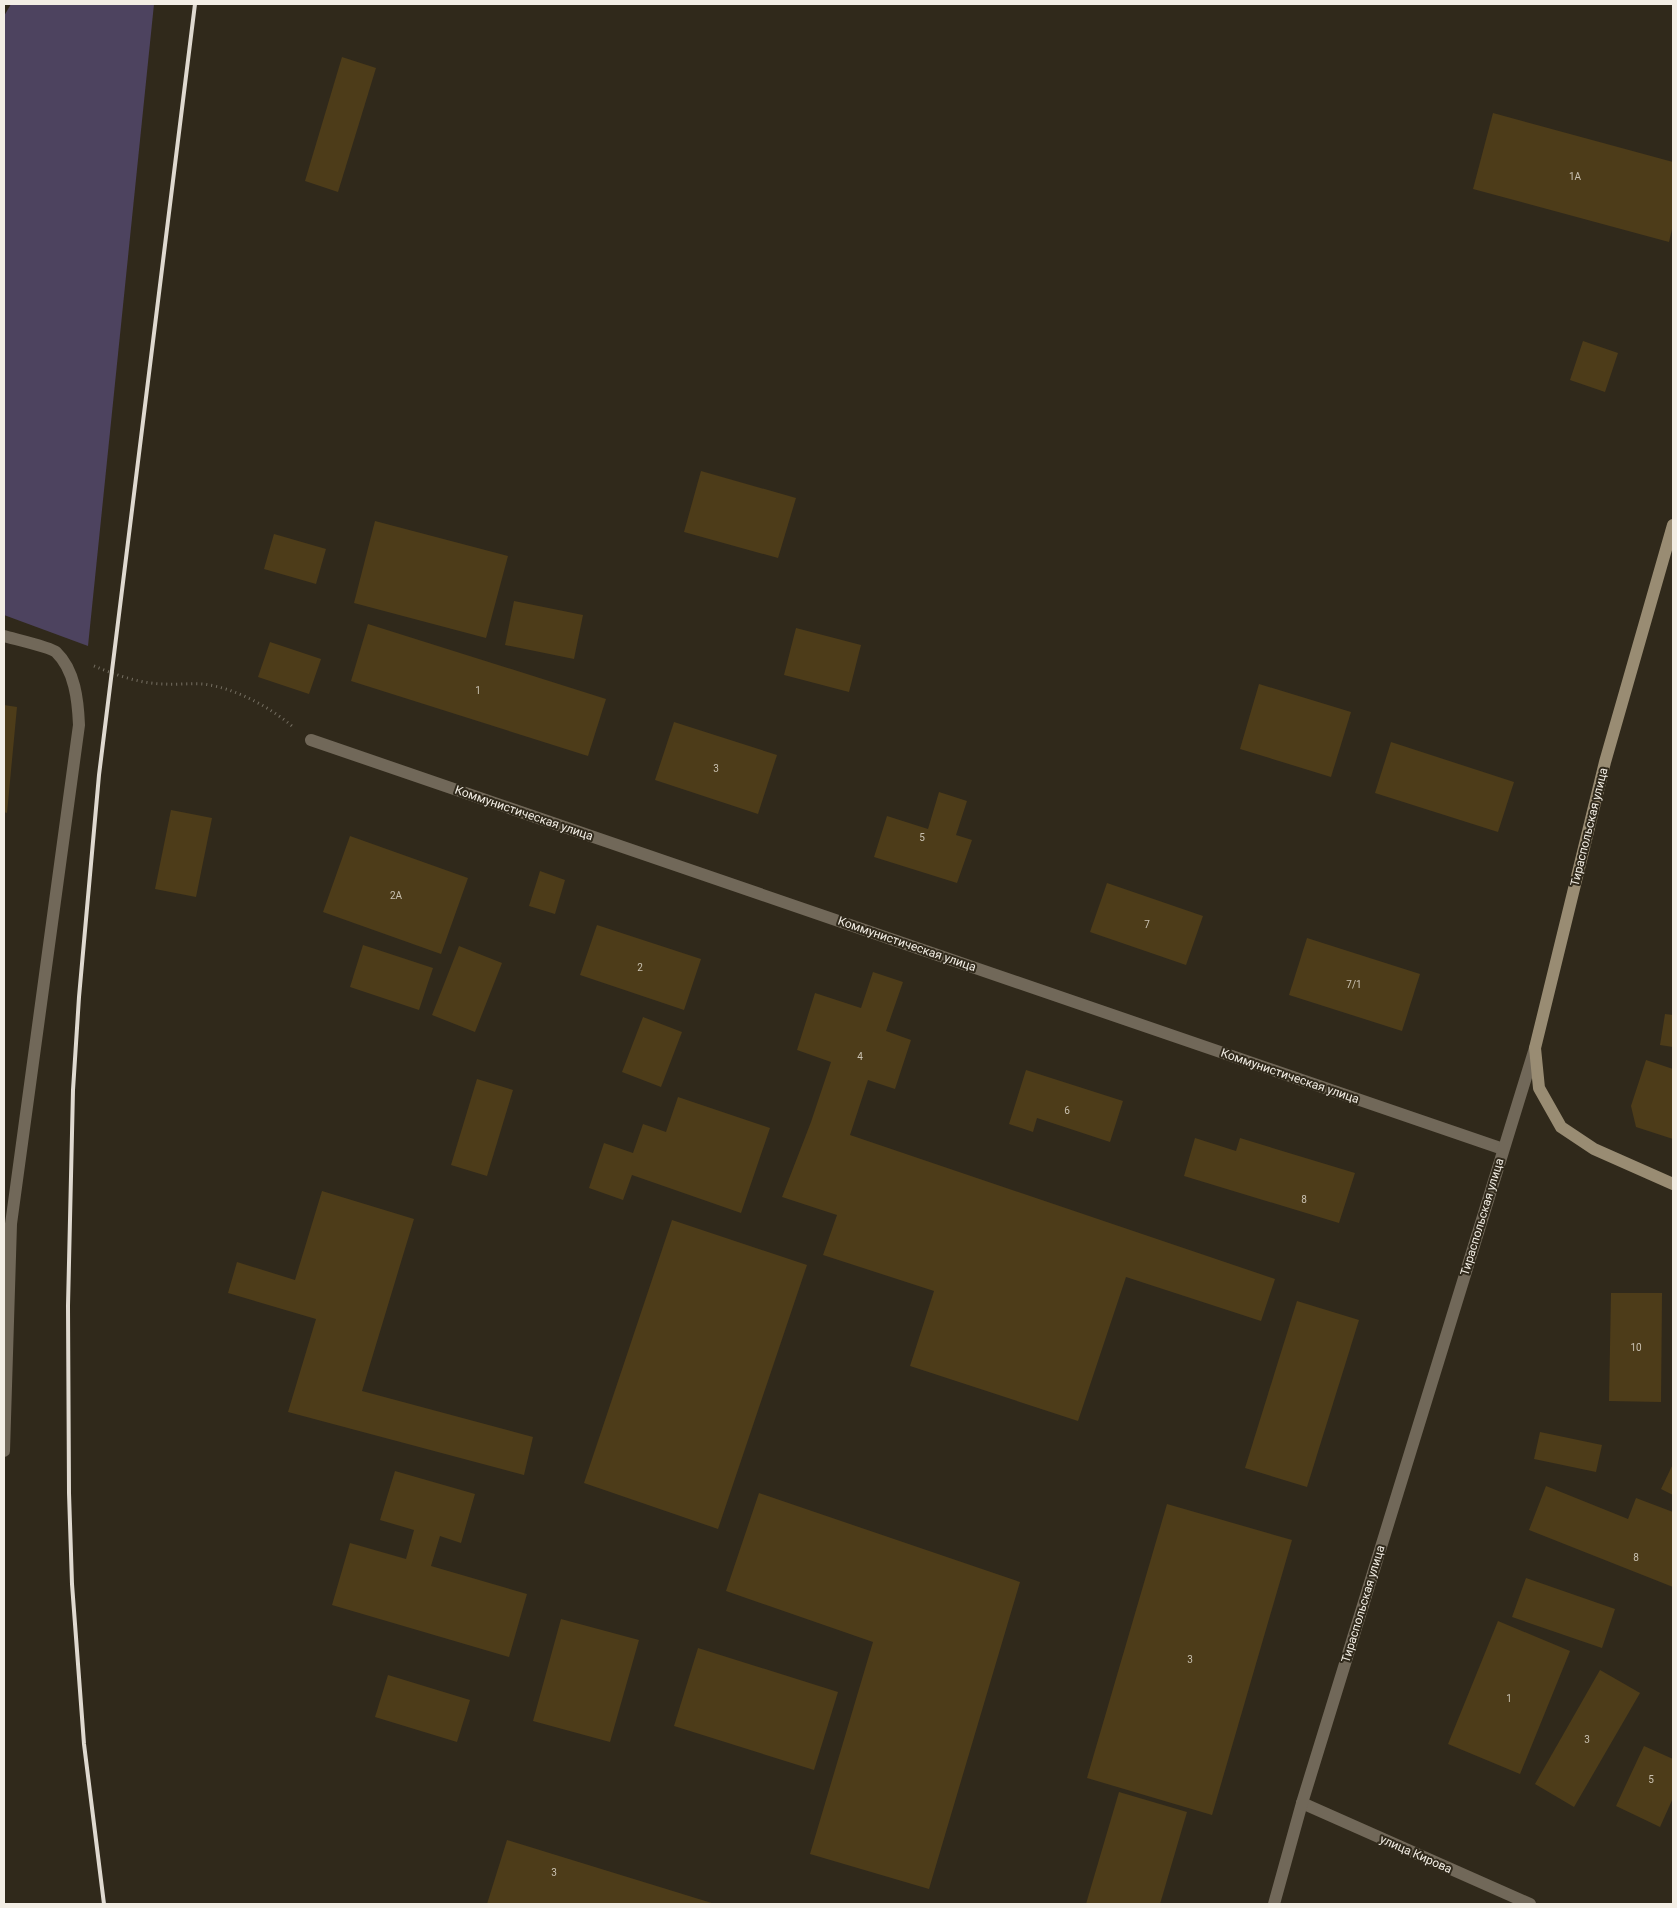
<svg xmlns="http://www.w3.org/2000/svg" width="1677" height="1908" font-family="Roboto,sans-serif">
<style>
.green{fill:#4d435f}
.building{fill:#4d3c19}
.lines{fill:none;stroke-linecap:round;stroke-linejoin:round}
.path{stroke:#756f62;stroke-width:3;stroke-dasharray:1 4;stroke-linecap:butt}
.lane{stroke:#716859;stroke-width:12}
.street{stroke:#716859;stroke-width:12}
.secondary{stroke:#998c73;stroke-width:12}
.rail{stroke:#dfd9d0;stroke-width:4}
.labels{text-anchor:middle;stroke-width:4;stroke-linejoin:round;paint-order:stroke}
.number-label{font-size:10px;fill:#cac2b2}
.street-label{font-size:12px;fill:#f3eee5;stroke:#30291b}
</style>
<rect width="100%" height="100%" fill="#30291b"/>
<path class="green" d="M11,4H154L88,646L4,615V16Z"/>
<g class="building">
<path d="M342,57L376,68L338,192L305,181Z"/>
<path d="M1493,113L1673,162V225L1669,242L1473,189Z"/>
<path d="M1583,341L1618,353L1605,392L1570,380Z"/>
<path d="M701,471L796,498L778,558L684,532Z"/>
<path d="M375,521L508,556L486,638L354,603Z"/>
<path d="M274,534L326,549L316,584L264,569Z"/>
<path d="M514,601L583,615L574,659L505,645Z"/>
<path d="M368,624L606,699L588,756L351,681Z"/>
<path d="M796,628L861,645L849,692L784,675Z"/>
<path d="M270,642L321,659L309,694L258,677Z"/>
<path d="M1259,684L1351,712L1331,777L1240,749Z"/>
<path d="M4,705L17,707L7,813L4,812Z"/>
<path d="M674,722L777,755L758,814L655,780Z"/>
<path d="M1391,742L1514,782L1498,832L1375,793Z"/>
<path d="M939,792L967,801L956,835L972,840L957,883L874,857L887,816L928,829Z"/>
<path d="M171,810L212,818L196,897L155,889Z"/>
<path d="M350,836L468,878L441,954L323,912Z"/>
<path d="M540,871L565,880L555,914L529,906Z"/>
<path d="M1107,883L1203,916L1186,965L1090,932Z"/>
<path d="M597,925L701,959L684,1010L580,975Z"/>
<path d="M1307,938L1420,974L1402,1031L1289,995Z"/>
<path d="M363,945L433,968L419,1010L350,987Z"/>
<path d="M459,946L502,963L475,1032L432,1015Z"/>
<path d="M873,972L903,982L886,1031L911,1040L895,1089L868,1080L850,1135L1275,1279L1261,1321L1126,1277L1078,1421L910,1366L934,1291L823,1255L837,1215L782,1197L811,1122L831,1062L797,1050L815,993L861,1008Z"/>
<path d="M1665,1014L1673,1015V1047L1660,1045Z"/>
<path d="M643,1017L682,1032L661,1087L622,1072Z"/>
<path d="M1646,1060L1673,1069V1139L1636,1127L1631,1106Z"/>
<path d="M1026,1070L1123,1101L1110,1142L1037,1118L1033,1132L1009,1124Z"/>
<path d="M477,1079L513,1090L487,1176L451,1165Z"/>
<path d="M678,1097L770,1128L741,1213L632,1175L623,1200L589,1188L604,1143L633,1153L643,1124L666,1132Z"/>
<path d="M1195,1138L1236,1151L1240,1138L1355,1173L1339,1223L1184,1176Z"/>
<path d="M322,1191L414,1219L362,1391L533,1437L524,1475L288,1412L316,1319L228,1293L237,1262L295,1280Z"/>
<path d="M672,1220L807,1265L718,1529L584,1483Z"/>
<path d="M1611,1293H1662L1661,1402L1609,1401Z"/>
<path d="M1297,1301L1359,1320L1307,1487L1245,1468Z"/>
<path d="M1540,1432L1602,1445L1596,1472L1534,1459Z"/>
<path d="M1673,1464V1495L1661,1489Z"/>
<path d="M395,1471L475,1494L461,1543L440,1536L431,1566L527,1594L509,1657L332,1605L350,1543L406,1559L414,1530L380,1520Z"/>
<path d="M1546,1486L1628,1519L1636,1498L1673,1512V1587L1529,1530Z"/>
<path d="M759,1493L1020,1582L929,1889L810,1854L873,1642L726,1591Z"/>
<path d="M1167,1504L1292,1540L1212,1815L1087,1778Z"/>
<path d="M1526,1578L1615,1609L1602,1648L1512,1617Z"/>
<path d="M561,1619L639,1640L610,1742L533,1721Z"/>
<path d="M1498,1621L1570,1651L1520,1774L1448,1744Z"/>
<path d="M698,1648L838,1692L814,1770L674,1726Z"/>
<path d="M1600,1670L1640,1693L1574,1807L1535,1784Z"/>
<path d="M388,1675L470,1700L457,1742L375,1717Z"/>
<path d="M1644,1746L1673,1759V1798L1660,1827L1616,1806Z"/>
<path d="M1119,1792L1187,1812L1160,1904H1086Z"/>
<path d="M507,1840L715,1904H487Z"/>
</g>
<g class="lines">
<path class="path" d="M94,666C116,675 141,684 165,684C177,685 190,683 203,684C235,688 268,706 292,726"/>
<path class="lane" d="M4,636C14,639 50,647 56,652C75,670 78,701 79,725L11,1224L4,1451"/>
<g class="street">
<path d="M311,740L1503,1149"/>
<path d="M1302,1803L1530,1904"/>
<path d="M1274,1904L1302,1803L1535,1048"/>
</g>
<path class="secondary" d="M1673,525L1605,762L1535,1048L1539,1088L1561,1127L1594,1149L1673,1184"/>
<path class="rail" d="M104,1904L84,1744L72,1584L69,1493L68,1306L73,1090L79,997L99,775L195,4"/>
</g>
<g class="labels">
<g class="number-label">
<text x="1575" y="180">1А</text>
<text x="478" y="694">1</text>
<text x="716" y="772">3</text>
<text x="922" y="841">5</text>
<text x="396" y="899">2А</text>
<text x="1147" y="928">7</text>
<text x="640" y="971">2</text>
<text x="1354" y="988">7/1</text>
<text x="860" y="1060">4</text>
<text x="1067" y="1114">6</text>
<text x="1304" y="1203">8</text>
<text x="1636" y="1351">10</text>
<text x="1636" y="1561">8</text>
<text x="1190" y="1663">3</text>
<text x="1509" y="1702">1</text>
<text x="1587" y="1743">3</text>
<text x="1651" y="1783">5</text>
<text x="554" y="1876">3</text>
</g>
<g class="street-label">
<text transform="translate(524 813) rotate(19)" y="4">Коммунистическая улица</text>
<text transform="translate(1589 827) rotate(-76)" y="4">Тираспольская улица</text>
<text transform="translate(907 944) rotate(19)" y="4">Коммунистическая улица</text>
<text transform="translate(1290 1076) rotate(19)" y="4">Коммунистическая улица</text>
<text transform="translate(1482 1217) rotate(-73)" y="4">Тираспольская улица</text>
<text transform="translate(1363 1604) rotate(-73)" y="4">Тираспольская улица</text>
<text transform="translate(1416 1854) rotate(24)" y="4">улица Кирова</text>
</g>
</g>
<rect width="1677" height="1908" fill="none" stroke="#f3eee5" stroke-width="10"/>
</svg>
